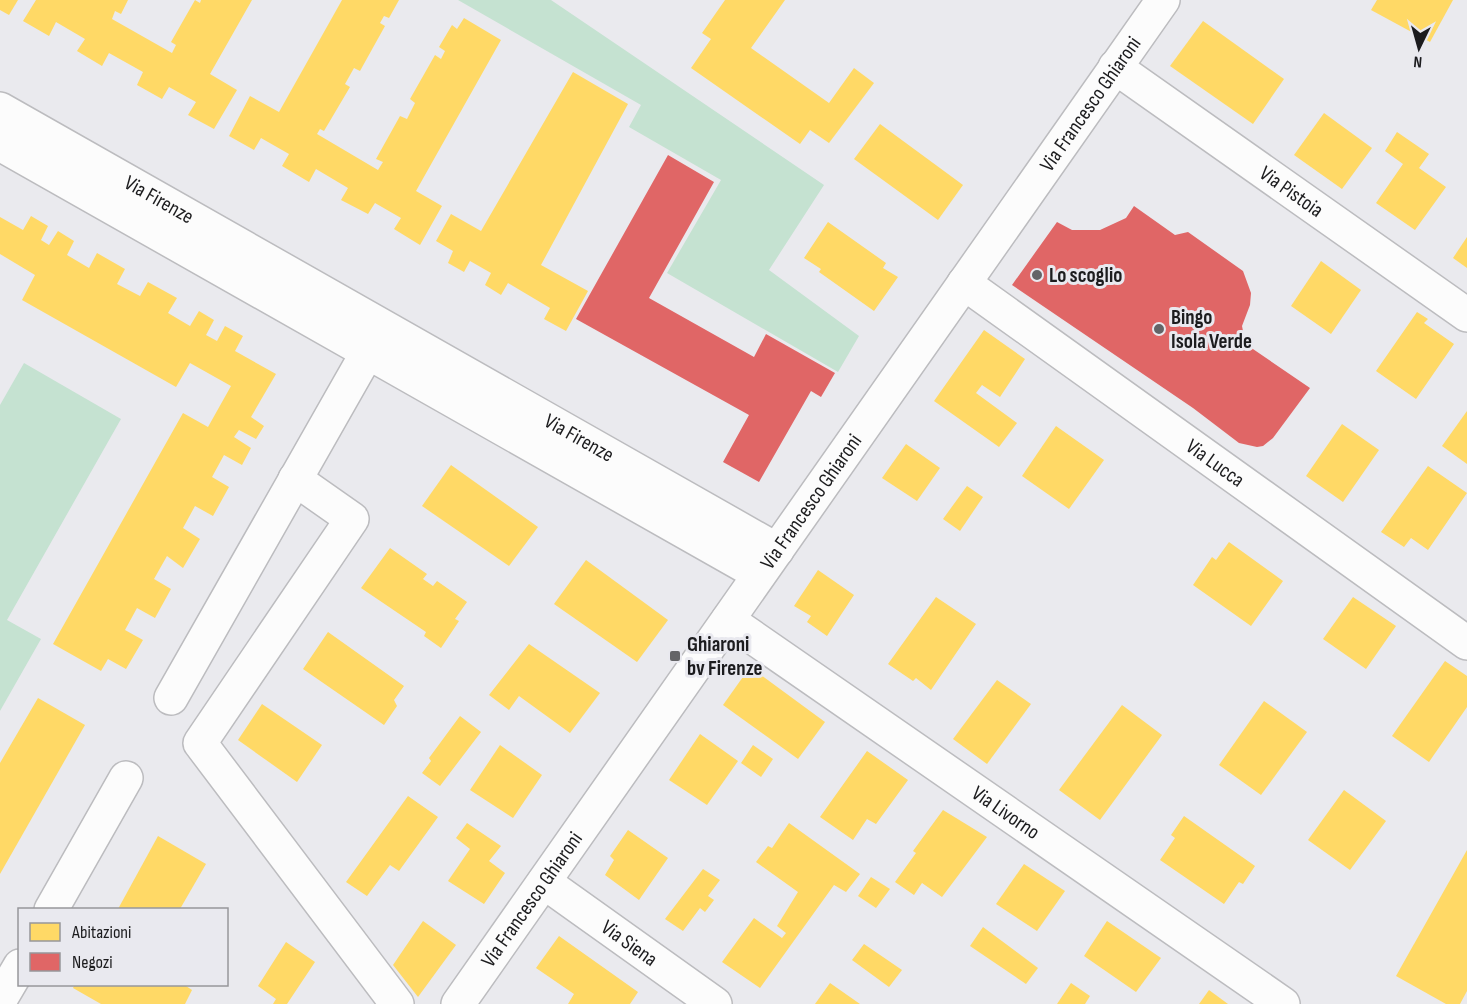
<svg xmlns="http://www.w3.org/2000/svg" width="1467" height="1004" font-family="'Sofia Sans Condensed',sans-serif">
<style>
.green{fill:#c5e2d1}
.homes{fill:#ffd966}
.shops{fill:#e06666}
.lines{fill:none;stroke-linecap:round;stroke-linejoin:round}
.minor-casing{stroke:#bcbcbf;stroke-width:36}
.minor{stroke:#fcfcfc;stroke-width:33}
.poi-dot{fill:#646467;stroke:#e9e9ef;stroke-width:2}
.labels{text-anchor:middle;stroke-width:6;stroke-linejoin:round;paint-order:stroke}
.street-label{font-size:21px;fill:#1c1c1e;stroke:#e9e9ef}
.poi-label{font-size:21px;font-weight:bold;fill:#1c1c1e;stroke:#e9e9ef;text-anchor:start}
</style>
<rect width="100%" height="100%" fill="#eaeaee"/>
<g class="green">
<path d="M458,0H551L824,185L769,270L859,336L838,372L667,273L721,180L629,127L641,105Z"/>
<path d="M24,363L121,419L7,620L41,639L0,711V405Z"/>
</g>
<g class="homes">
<path d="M0,0H18L9,15L0,10Z"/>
<path d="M36,0H128L121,14L115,11L112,19L172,53L176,45L171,42L195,0L200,3L201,0H252L210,74L237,90L214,129L188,115L196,102L169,87L162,99L137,85L143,72L109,53L102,66L77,51L85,39L56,22L49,36L23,21Z"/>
<path d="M342,0H399L389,18L384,16L380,23L385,26L360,71L354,68L345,84L350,87L324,131L320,129L317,134L378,170L383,162L376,159L400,116L407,119L415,103L410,99L435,55L441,59L445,51L439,47L452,25L457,29L464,18L501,40L416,191L442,206L420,245L394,229L401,218L375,203L368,214L341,200L348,188L316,169L309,182L282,166L289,154L261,138L254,150L229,136L250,96L279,112Z"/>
<path d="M725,0H785L751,48L829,103L854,68L874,83L829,143L810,130L800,144L691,68L711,39L702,33Z"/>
<path d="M1377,0H1453L1430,42L1371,10Z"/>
<path d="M1203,21L1284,79L1253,124L1170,66Z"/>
<path d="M573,72L628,104L541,265L588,291L566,331L544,319L550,308L508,283L501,295L485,285L491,273L470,261L464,272L448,263L453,251L436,241L451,214L481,231Z"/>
<path d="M1324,113L1372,148L1342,189L1294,155Z"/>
<path d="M880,124L963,185L938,220L854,159Z"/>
<path d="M1397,132L1429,154L1419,168L1446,187L1415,230L1376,203L1403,164L1385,151Z"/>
<path d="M31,216L48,226L41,240L49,245L58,231L74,241L67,255L89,268L97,253L125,269L117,284L140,296L148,282L177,298L168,313L190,326L199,311L214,320L206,335L217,341L225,326L243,336L235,351L276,374L251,417L264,426L256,439L239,430L234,437L251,448L242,465L224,455L212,477L229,487L213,516L195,506L183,528L200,539L183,568L167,556L154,579L171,589L155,618L137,608L125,630L143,640L126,669L108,659L101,671L53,644L183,413L208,427L231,386L190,363L176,387L22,300L35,275L0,254V217L23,230Z"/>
<path d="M828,222L886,263L883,268L898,277L874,311L819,272L821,269L804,258Z"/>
<path d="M1467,237V268L1453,258Z"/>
<path d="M1321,261L1361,290L1331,334L1291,306Z"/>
<path d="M1417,312L1428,319L1424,323L1454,344L1416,399L1376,371Z"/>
<path d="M984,330L1025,359L1000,397L982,385L976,393L1017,423L999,447L934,401Z"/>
<path d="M1467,411V464L1442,446Z"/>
<path d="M1342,424L1379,450L1343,502L1306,476Z"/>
<path d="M1056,426L1104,460L1069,509L1022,476Z"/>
<path d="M906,444L940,468L917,501L882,478Z"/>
<path d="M451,465L538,527L509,566L422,506Z"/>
<path d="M1428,466L1467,493L1428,550L1411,538L1404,547L1381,532Z"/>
<path d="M967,486L983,497L960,531L943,519Z"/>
<path d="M1229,542L1283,581L1251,626L1193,585L1212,557L1216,560Z"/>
<path d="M390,548L427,574L423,579L433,586L437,581L467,602L455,619L459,621L441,648L424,636L426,632L361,588Z"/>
<path d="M586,560L668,620L637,662L554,604Z"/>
<path d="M818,570L854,595L827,636L807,622L811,616L794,606Z"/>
<path d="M936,597L976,624L931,690L916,678L913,681L888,664Z"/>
<path d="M1353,597L1396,626L1366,669L1323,639Z"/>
<path d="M328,632L404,686L394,700L397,706L384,725L303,669Z"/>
<path d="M529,644L600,693L570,733L519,696L509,710L489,695Z"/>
<path d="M1445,661L1467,676V707L1429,762L1392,736Z"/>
<path d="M750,667L825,722L798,759L723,705Z"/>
<path d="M997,680L1031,704L987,764L953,739Z"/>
<path d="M38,698L85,725L0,874V763Z"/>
<path d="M1264,701L1307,732L1261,795L1219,765Z"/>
<path d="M262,704L322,745L297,782L238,740Z"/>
<path d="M1122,705L1162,735L1100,820L1059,790Z"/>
<path d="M460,716L481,732L440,786L422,773L431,761L429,758Z"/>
<path d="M700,734L738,761L707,805L669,780Z"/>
<path d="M500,745L542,775L513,818L470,790Z"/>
<path d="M753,745L773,759L761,777L741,763Z"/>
<path d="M867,751L908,780L876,824L867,819L853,840L820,817Z"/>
<path d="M1344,790L1386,821L1350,870L1308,840Z"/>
<path d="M408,796L438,817L399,871L390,865L367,896L346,882Z"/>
<path d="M943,810L987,837L942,897L922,883L914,895L895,882L916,853L913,851Z"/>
<path d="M1184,816L1255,866L1243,884L1239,882L1224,904L1160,860L1175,838L1171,835Z"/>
<path d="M467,823L501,846L489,861L505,873L484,904L448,881L470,849L456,838Z"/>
<path d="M789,823L860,874L846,892L834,885L760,988L722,962L754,918L782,938L786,933L777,926L798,892L756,862L768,846L772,848Z"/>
<path d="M628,830L668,858L639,900L605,875L614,860L610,856Z"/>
<path d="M158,836L206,864L180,909H118Z"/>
<path d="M1467,850V991L1460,1004H1446L1396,976Z"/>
<path d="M1024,864L1065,891L1037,931L996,904Z"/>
<path d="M703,869L720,880L708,896L714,900L705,912L700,908L683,931L665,919Z"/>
<path d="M871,877L890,889L876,908L858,896Z"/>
<path d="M423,921L456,945L418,997L393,965Z"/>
<path d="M1107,921L1161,958L1136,992L1084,956Z"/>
<path d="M983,927L1038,968L1026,984L970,946Z"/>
<path d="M559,936L638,992L630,1004H568L574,994L536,968Z"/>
<path d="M286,942L315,962L287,1004H273L276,999L258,986Z"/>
<path d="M864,944L902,970L889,987L852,960Z"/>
<path d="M830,983L860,1004H815Z"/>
<path d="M1071,983L1090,996L1085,1004H1057Z"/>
<path d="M75,984H183L192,990L185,1004H101L73,988Z"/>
<path d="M1209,990L1228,1004H1199Z"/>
</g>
<g class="shops">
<path d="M668,155L714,182L649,298L754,357L766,334L835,373L821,397L811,391L759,482L723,462L749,415L576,319Z"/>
<path d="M1134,206L1175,235L1188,232L1243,271L1251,293L1250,305L1242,326L1245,341L1250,347L1310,388L1273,438L1263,446L1257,447L1239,443L1193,408L1012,285L1057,222L1072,230H1100L1126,218Z"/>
</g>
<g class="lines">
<defs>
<g id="minor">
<path id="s1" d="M1115,67L1467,315"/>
<path id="s2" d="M0,109L777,550"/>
<path d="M0,144L759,574"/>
<path id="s3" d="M964,283L1467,643"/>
<path d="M295,479L352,519L200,743L397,1004"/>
<path id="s4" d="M728,620L1283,1004"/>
<path d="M171,698L378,334"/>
<path id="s5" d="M544,882L715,1004"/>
<path d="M51,910L126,778"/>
<path d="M0,1000L20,966"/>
<path id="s6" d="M458,1004L1163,0"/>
</g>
</defs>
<use href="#minor" class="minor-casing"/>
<use href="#minor" class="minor"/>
</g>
<g class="poi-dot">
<circle cx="1037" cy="275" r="6"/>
<circle cx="1159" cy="329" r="6"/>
<rect x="669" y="650" width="12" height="12" rx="3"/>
</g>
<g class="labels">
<g class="street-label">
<text dy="7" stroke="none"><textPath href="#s6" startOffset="1100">Via Francesco Ghiaroni</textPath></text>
<text dy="7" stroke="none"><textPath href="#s1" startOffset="216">Via Pistoia</textPath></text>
<text dy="7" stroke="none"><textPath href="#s2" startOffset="183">Via Firenze</textPath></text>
<text dy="7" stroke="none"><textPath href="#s2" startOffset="666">Via Firenze</textPath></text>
<text dy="7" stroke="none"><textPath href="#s3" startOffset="309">Via Lucca</textPath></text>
<text dy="7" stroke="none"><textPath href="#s6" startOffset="614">Via Francesco Ghiaroni</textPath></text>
<text dy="7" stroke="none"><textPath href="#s4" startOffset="338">Via Livorno</textPath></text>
<text dy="7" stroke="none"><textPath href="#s6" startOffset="128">Via Francesco Ghiaroni</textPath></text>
<text dy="7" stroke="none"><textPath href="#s5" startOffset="105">Via Siena</textPath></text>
</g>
<g class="poi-label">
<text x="1049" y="282">Lo scoglio</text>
<text x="1171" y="324">Bingo<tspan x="1171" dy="24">Isola Verde</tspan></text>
<text x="687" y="651">Ghiaroni<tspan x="687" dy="24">bv Firenze</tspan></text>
</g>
</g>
<rect x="18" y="908" width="210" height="78" fill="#e9e9ef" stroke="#97979b" stroke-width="1.5"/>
<rect x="30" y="923" width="30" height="18" fill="#ffd966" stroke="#97979b" stroke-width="1.5"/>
<text x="72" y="938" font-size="18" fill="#1c1c1e">Abitazioni</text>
<rect x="30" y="953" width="30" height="18" fill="#e06666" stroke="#97979b" stroke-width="1.5"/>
<text x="72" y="968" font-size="18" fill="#1c1c1e">Negozi</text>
<g transform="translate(1419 48) rotate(185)" stroke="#e9e9ef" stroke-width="4.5" paint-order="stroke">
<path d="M0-4.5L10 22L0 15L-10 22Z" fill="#1c1c1e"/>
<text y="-9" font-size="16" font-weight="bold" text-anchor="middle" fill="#1c1c1e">N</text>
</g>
</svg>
